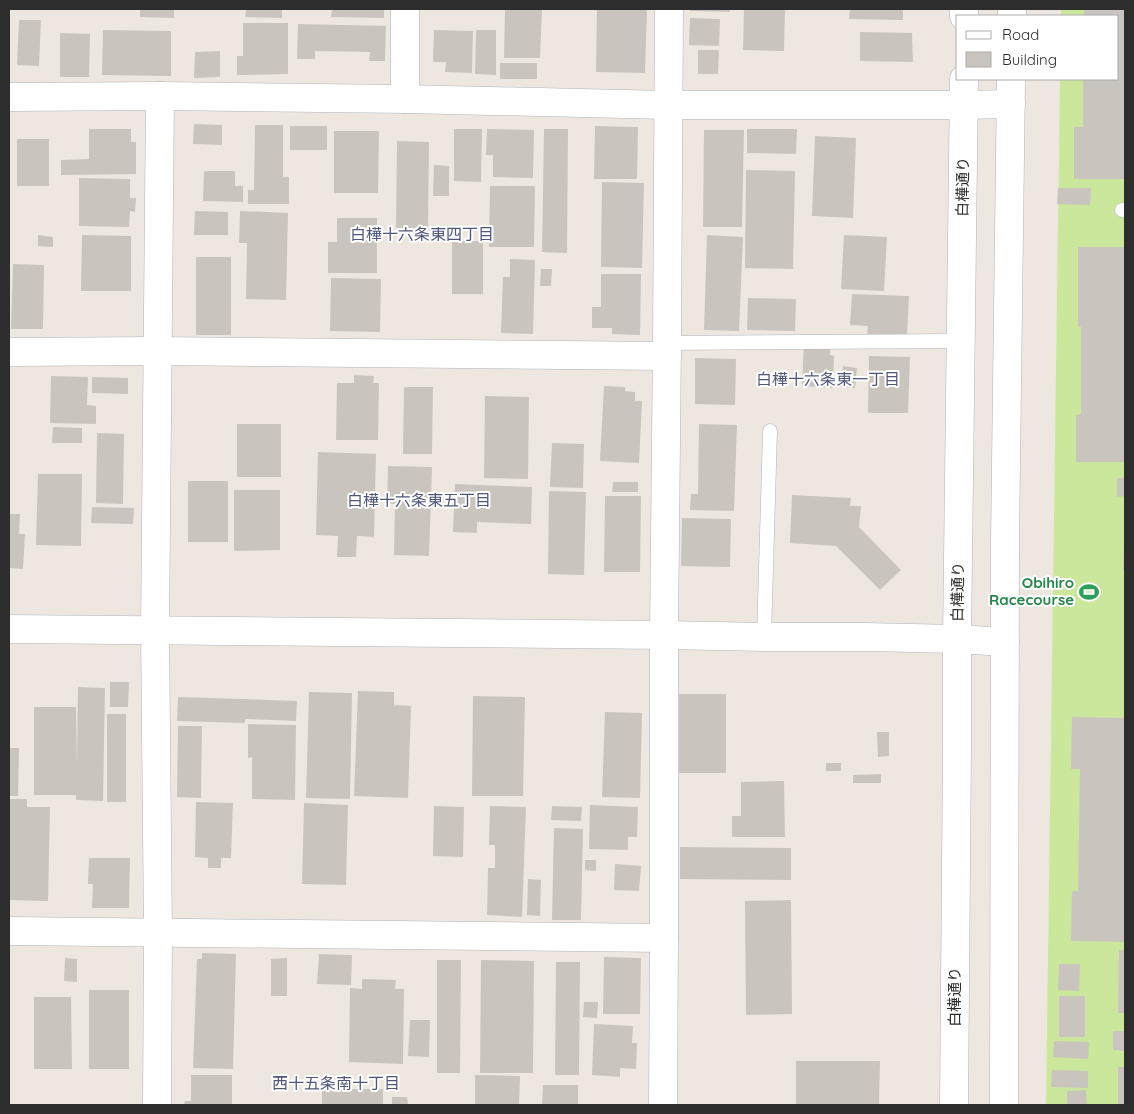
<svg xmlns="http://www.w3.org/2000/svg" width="1134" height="1114" font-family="Quicksand,'Noto Sans JP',sans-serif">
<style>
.pitch{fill:#cae79c}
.building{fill:#c9c5be}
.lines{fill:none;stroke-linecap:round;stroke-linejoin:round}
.lane-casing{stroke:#b0b3bc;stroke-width:15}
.street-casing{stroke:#b0b3bc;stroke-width:29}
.secondary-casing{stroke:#b0b3bc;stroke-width:29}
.lane{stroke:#fff;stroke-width:14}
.street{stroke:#fff;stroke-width:28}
.secondary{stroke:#fff;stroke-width:28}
.labels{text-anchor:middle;stroke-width:4;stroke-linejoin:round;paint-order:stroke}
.street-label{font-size:15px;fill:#2d2d2d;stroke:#fff}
.leisure-label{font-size:15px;font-weight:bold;fill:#27864d;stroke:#fff;text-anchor:end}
.neighbourhood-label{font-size:16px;fill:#4f587b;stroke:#fff}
</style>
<rect width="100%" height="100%" fill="#ede7e0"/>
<path class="pitch" d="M1061,9H1125V1105H1046L1060,79H1118V16H1061Z"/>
<g class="building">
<path d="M140,9H174V18L140,17Z"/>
<path d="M246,9H282V18L245,17Z"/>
<path d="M332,9H384V18L331,17Z"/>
<path d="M505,9H542L540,58H504Z"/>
<path d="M597,9H647L645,73L596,72Z"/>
<path d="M690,9H730V12L690,11Z"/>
<path d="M744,9H785L784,51L743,50Z"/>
<path d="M850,9H903V20L849,19Z"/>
<path d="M1084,9H1125V179H1074V127H1083V79H1118V16H1084Z"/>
<path d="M690,18L720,19L719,46L689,45Z"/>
<path d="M19,20H41L39,66L17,65Z"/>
<path d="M243,23H288V74L237,75V56H243Z"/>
<path d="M298,24L386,26L385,61H369L370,52L315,51V59H297Z"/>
<path d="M103,30L171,31V76L102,75Z"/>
<path d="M434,30L473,31L472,73L445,72L446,62H433Z"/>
<path d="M476,30H496V75L475,74Z"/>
<path d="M860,32L912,33L913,62L860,61Z"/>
<path d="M60,33L90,34L89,77H60Z"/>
<path d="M698,50H719L718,74H698Z"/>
<path d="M220,51V77L194,78L195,52Z"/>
<rect x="500" y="63" width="37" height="16"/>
<path d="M194,124L222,125V145L193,144Z"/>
<path d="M255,125H283V177H289V204H248V190H254Z"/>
<rect x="290" y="126" width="37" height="24"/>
<path d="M595,126L638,127L637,179H594Z"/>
<path d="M89,129H131V142H136V174L61,175V160L89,159Z"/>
<path d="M454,129H482L481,182L454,181Z"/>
<path d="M487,129L534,130L533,178L493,177V155H486Z"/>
<path d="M544,129H568L567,253L542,252Z"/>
<path d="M747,129H797L796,154L747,153Z"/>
<path d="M704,130H744L742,227H703Z"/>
<path d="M334,131H379L378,193H334Z"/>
<path d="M815,136L856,138L853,218L812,216Z"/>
<rect x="17" y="139" width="32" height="47"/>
<path d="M397,141L429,142L428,228H396Z"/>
<path d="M434,165L449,166V196H433Z"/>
<path d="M746,170L795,171L793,269L745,268Z"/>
<path d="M204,171H235V186H243V202L203,201Z"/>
<path d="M79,178L130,179V198H136L135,212L130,211L129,227L79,226Z"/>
<path d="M602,182L644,183L642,268L601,267Z"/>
<path d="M490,186H535L534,247H489Z"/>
<path d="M1058,188H1091L1090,205L1057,204Z"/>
<path d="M195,211L228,212V235H194Z"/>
<path d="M240,211L288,213L286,300L246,299L247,243H239Z"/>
<path d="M337,218H377V273H328V242H337Z"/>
<path d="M38,235L53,237V247L38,246Z"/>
<path d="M82,235L131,236V291H81Z"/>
<path d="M707,235L743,237L739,331L704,330Z"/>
<path d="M844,235L887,237L884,291L841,289Z"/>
<rect x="452" y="241" width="31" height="53"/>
<path d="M1078,247H1125V462H1076V415L1081,414V327H1078Z"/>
<rect x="196" y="257" width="35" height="78"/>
<path d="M510,259L535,260L533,334L501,333L503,277H510Z"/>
<path d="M13,264L44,265L43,329H11Z"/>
<path d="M541,269H552L551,286H540Z"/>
<path d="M601,274H641L640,335L612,334V328H592V307H601Z"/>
<path d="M331,278L381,279L380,332L330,331Z"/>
<path d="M852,294L909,296L907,335L867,334L868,326L850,325Z"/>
<path d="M748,298L796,299L795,331L747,330Z"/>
<path d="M804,342L830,343V355L834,356L833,388L802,386Z"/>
<path d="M869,356L910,357L908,413H868Z"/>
<path d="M695,358L736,359L735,405L695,404Z"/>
<path d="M843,366L857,368L855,388L840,387Z"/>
<path d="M354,375L374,376L373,383H379L378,440H336L337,383H354Z"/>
<path d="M51,376L88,377L87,405L96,406V424L50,423Z"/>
<path d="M92,377L128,378V394L92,393Z"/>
<path d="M604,386L625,387V391L635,392V401H642L639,463L600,461Z"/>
<path d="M404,387H433L432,454H403Z"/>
<path d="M485,396L529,397L528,479L484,478Z"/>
<rect x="237" y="424" width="44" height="53"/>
<path d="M699,424L737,425L734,511L690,510L691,494H698Z"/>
<path d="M53,427L82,428V443H52Z"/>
<path d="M97,433L124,434L123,504L96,503Z"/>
<path d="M552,443L584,444L583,488L550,487Z"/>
<path d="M318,452L376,454L374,537L357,536L356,557H337L338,536L316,535Z"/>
<path d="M388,466L432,467L429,556L394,555L395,504L387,503Z"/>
<path d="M38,474H82L81,546L36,545Z"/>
<path d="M1117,478H1125V496L1117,497Z"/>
<rect x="188" y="481" width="40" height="61"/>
<path d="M613,482H638V492H612Z"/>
<path d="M455,484L532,487L531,524L477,522V533L453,532Z"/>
<path d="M234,490H280V550L234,551Z"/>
<path d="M549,491L586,492L584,575L548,574Z"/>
<path d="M792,495L851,498L850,506H861L859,527L901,570L880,590L836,546L790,543Z"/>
<path d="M605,496H641L640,572H604Z"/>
<path d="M92,507L134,508L133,524L91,523Z"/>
<path d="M9,514H20L19,534H25L23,569L9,568Z"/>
<path d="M682,518L731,519L730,567L681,566Z"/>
<path d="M1124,543H1125V570H1123Z"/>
<path d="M110,682H129L128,707H110Z"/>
<path d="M78,687L105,688L103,801L76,800V795H34V707H76L77,764Z"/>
<path d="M358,691L394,692V705L411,706L408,798L354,796Z"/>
<path d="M309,692L352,693L350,799L306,798Z"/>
<rect x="679" y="694" width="47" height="79"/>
<path d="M473,696L525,697L523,796H472Z"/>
<path d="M178,697L297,701L296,721L245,719V723L177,721Z"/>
<path d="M605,712L642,713L640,798L602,797Z"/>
<rect x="107" y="714" width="19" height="88"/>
<path d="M1072,717L1125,718V942L1071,941L1072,891H1078L1080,769H1071Z"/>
<path d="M248,724L296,725L295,800L252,799V757L248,758Z"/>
<path d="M178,726H202L201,798L177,797Z"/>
<path d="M877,732H889V756L878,757Z"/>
<path d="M9,748H19L18,796H9Z"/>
<rect x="826" y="763" width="15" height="8"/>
<path d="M881,774V783H853V775Z"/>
<path d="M784,781L785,837H732V816H741V782Z"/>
<path d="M10,799H27V807H50L48,901L9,900Z"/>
<path d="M196,802L233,803L231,858H221V868H208V858L195,857Z"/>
<path d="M304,803L348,805L346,885L302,884Z"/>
<path d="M590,805L638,807L637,837H628V850L589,849Z"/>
<path d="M434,806L464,807L463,857L433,856Z"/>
<path d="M490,806L526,807L522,917L487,915L488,868H495V845H489Z"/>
<path d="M552,806L582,807L581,821L551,820Z"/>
<path d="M554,828L583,829L581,920H552Z"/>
<path d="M680,847L791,848V880L680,879Z"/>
<path d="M89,858H130L129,908H92L93,884H88Z"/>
<path d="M585,860H596V871L585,870Z"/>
<path d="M615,864L641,866L639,891L614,890Z"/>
<path d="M528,879L541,880L540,916L527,915Z"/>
<path d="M791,900L792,1014L746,1015L745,901Z"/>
<path d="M1119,950H1125V1013H1118Z"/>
<path d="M202,953L236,954L233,1069L193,1068L197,959H202Z"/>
<path d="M319,954L352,955L351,985L317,984Z"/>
<path d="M604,957L641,958L640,1014H603Z"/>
<path d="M65,958L77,959V982L64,981Z"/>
<path d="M287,958V996H271V959Z"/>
<path d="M437,960H461L460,1073H437Z"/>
<path d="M481,960L534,961L533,1073H480Z"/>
<path d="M556,962H580L579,1075H555Z"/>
<path d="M1059,964H1080L1079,991L1058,990Z"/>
<path d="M362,979L396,980L395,989H404L403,1064L349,1062L350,988L362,989Z"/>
<rect x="89" y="990" width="40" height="79"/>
<rect x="1059" y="996" width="26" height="41"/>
<path d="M34,997H71L72,1069H34Z"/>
<path d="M584,1002H598L597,1018L583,1017Z"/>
<path d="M410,1020H430L429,1057L408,1056Z"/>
<path d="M594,1024L633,1026L632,1043H637L636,1069L620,1068V1077L592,1075Z"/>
<path d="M1113,1031H1125V1051L1113,1050Z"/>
<path d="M1054,1041L1089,1042L1088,1059L1053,1057Z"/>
<path d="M796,1061H880L879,1105H796Z"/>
<rect x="1118" y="1067" width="7" height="38"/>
<path d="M1052,1070L1088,1071V1088L1051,1087Z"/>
<path d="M191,1075H232V1105H184L185,1101H191Z"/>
<path d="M475,1075L520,1076L519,1105H475Z"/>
<path d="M543,1085H578V1105H542Z"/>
<rect x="322" y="1089" width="61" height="16"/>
<path d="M1086,1090L1087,1105H1067V1091Z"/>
<path d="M392,1097H407L408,1105H392Z"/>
</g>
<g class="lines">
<defs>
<g id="lane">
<path d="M1122,210H1125"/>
<path d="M667,343L961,341"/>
<path d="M764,637L770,431"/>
</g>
<g id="street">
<path d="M405,9V99"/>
<path d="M9,97L160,96L405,99L667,105H964L1011,104"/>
<path d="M9,352L157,351L667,356"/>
<path d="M9,931L664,938"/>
<path d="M157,1105L158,932L155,631L160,96"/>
<path d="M663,1105L664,938V635L667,343L669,9"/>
</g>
<g id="secondary">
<path d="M964,16V9"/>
<path d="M1012,16V9"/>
<path d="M9,629L664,635L764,637H866L957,639L1005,642"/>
<path d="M954,1105L957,748V639L964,79"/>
<path d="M1004,1105L1005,542L1011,79"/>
</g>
</defs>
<use href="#lane" class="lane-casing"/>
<use href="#street" class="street-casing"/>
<use href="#secondary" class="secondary-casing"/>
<use href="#lane" class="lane"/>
<use href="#street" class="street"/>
<use href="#secondary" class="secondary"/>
</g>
<defs>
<symbol id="stadium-bare" viewBox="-9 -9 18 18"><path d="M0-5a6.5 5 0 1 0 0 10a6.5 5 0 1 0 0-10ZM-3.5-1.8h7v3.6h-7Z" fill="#2e9e5b" stroke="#fff" stroke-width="2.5" paint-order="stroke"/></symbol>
</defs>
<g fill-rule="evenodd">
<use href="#stadium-bare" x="1075" y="578" width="28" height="28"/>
</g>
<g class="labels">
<g class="street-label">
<text transform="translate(963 187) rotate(-89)" y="5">白樺通り</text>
<text transform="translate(958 592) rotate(-89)" y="5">白樺通り</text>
<text transform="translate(955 997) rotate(-90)" y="5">白樺通り</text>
</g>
<g class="leisure-label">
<text x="1074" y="588">Obihiro<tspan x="1074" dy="17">Racecourse</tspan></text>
</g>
<g class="neighbourhood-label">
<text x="422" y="240">白樺十六条東四丁目</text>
<text x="828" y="385">白樺十六条東一丁目</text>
<text x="419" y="506">白樺十六条東五丁目</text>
<text x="336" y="1089">西十五条南十丁目</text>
</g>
</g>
<rect width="1134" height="1114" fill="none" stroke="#2d2d2d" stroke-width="20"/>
<rect x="956" y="15" width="162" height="65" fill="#ffffff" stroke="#ababab"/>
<rect x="966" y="31" width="25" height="8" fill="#ffffff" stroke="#ababab"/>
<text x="1002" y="40" font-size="15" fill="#2d2d2d">Road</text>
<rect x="966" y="52" width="25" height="15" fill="#c9c5be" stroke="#ababab"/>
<text x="1002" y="65" font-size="15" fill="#2d2d2d">Building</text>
</svg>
